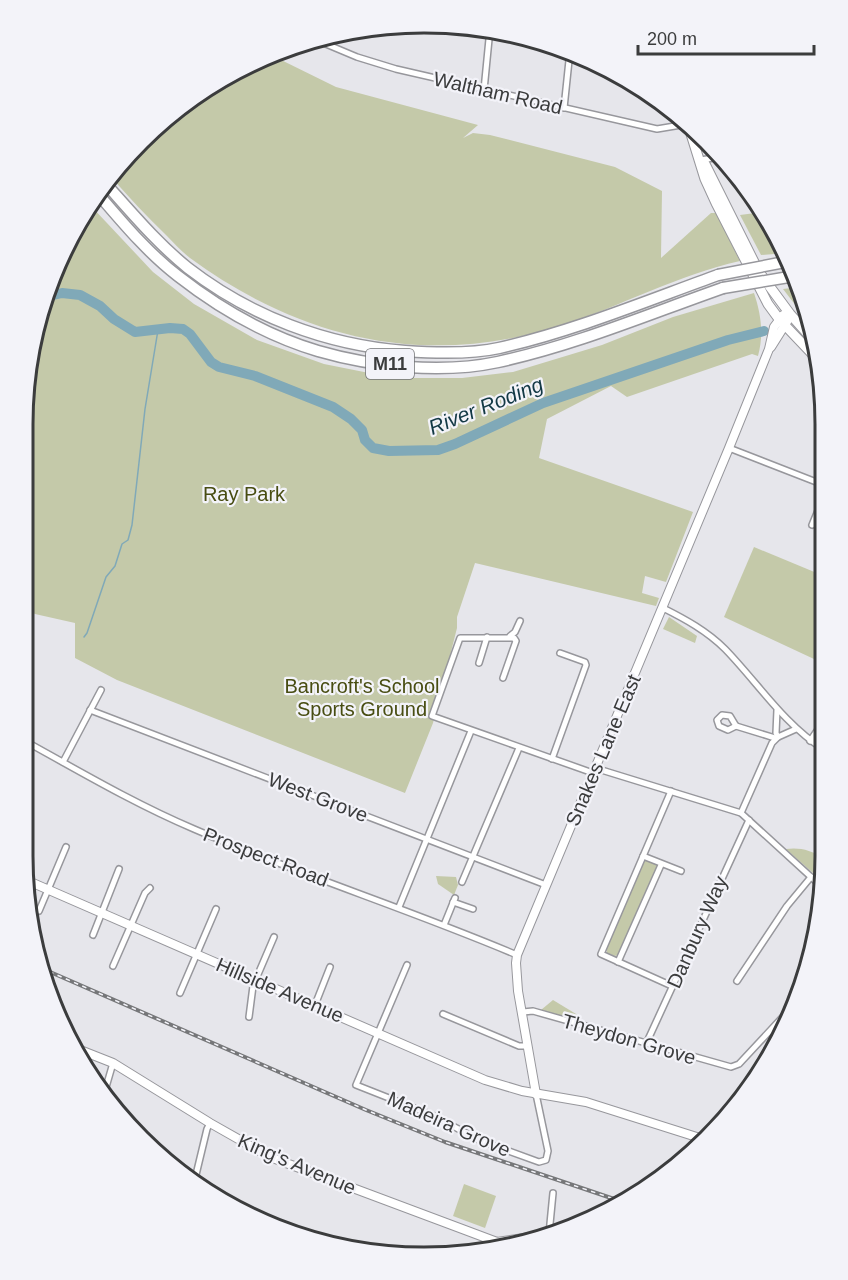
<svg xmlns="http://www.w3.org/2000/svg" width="848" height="1280" font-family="Helvetica,sans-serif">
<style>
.green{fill:#c4c9a9}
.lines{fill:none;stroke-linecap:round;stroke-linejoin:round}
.stream{stroke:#80a9b8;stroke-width:1.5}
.river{stroke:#80a9b8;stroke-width:10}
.street-casing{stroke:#97979c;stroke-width:8}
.secondary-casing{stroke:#97979c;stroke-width:10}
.primary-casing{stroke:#97979c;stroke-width:11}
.highway-casing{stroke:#97979c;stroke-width:13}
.street{stroke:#fff;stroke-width:5}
.secondary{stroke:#fff;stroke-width:8}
.primary{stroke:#fff;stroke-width:9}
.highway{stroke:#fff;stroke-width:10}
.rail-casing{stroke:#767779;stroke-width:4}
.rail{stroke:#f3f3f9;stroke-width:1.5;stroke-dasharray:4.5;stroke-linecap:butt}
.highway-bridge-casing{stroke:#97979c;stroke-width:13;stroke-linecap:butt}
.highway-bridge{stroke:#fff;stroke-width:10}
.labels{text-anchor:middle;stroke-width:4.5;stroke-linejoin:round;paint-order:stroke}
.shield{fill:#f3f3f9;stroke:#727375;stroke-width:1.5}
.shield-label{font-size:18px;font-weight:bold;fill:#3b3c3d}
.street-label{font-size:20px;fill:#3b3c3d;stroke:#f3f3f9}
.park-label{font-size:20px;fill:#484d12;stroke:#f3f3f9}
.water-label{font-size:21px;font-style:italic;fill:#133945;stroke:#f3f3f9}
.rim{fill:none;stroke:#3b3c3d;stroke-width:3}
</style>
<rect width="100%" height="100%" fill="#e6e6eb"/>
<g class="green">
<path d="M271,55L336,87L478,125L463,138L473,133L490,135L615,167L662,191L661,258L711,213H716L740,261C678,275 621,306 560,326C426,368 302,340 190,258C182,252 174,243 167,236C147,217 129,197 111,177C145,125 214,76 271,55Z"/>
<path d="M91,206L153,272L194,304L257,340L324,364L394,378H462L513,372L602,345L673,317L754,293C761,314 764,334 758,356L752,354L627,397L611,386L547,419L539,458L693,512L666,582L645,576L642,593L659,598L656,606L475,563L457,617V628L433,723L405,793L117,680L75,658V623L35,614L24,608L26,371L64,247Z"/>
<path d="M763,212L784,247L787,253L761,255L740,215Z"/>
<path d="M799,287L813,328L783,289Z"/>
<path d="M754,547L824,576L823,649L814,659L724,617Z"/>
<path d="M669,617L697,636L695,643L663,629Z"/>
<path d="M786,849C799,847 812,850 822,858V881Z"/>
<path d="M644,859L659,865L618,955L615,956L607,953L606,946Z"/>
<path d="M436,876L456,877L458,885L454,895L438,884Z"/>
<path d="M553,1000L581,1017L580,1022L541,1010Z"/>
<path d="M464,1184L496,1196L485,1228L453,1216Z"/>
</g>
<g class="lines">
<path class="stream" d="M84,637L87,633L106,577L115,566L122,544L128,540L132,525L145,409L158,330"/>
<path class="river" d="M49,296L62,293L80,295L100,306L114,319L135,332L170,328L183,329L190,334L211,362L219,367L255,376L333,407L351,419L362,430L365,440L373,448L389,451L438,450L455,444L543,403L728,340L764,331"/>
<defs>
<g id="street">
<path d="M314,39L357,57L396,69L657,129L687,124"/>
<path d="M484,90L490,29"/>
<path d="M564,108L570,51"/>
<path d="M700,160L721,157"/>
<path d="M729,448L824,485"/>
<path d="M812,525L824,496"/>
<path d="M663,608C685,619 707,631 725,649C758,683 783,723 823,749"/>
<path d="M510,636L515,632L520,621"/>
<path d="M24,662L26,659"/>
<path d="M479,663L487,637"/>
<path d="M503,678L516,641L514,638H460L432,716L593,773"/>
<path d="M823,704L818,696L823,685"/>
<path d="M90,710L546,885"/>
<path d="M722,715L730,716L736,726L728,730L719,726L717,720Z"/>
<path d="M736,726L775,738"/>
<path d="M778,737L796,729"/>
<path d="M23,740C79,771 135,804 194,829C300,875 411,910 517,955"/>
<path d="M810,741L823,722"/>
<path d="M552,759L586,665L585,662L560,653"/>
<path d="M63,762L101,690"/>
<path d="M595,768L741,813L822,887"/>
<path d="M671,791L601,954L672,986"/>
<path d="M741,813L772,743L778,737L776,733L777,710"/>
<path d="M643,856L681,871"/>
<path d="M462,882L519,748"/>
<path d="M453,902L473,909"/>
<path d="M399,907L471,731"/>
<path d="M39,911L66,847"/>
<path d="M444,925L455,898"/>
<path d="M93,935L119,869"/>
<path d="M618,962L661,865"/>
<path d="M407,965L356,1085L432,1115L481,1141L539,1162L546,1160L548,1151L536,1094"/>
<path d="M113,966L145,893L150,888"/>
<path d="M737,981L787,906L811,877"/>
<path d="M180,993L216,909"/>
<path d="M315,1005L330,967"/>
<path d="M523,1012L533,1011L731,1067L739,1064L792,1007"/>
<path d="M443,1014L519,1046H528"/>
<path d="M249,1017L253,986L274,937"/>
<path d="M646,1044L749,820"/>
<path d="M104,1094L113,1063"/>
<path d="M194,1183L207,1129L210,1123"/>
<path d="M549,1234L553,1193"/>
</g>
<g id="secondary">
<path d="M771,347L788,320"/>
<path d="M26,880L485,1080L522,1091L586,1102L703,1139"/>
<path d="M75,1048L113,1063L210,1123L270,1157L497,1242L550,1234"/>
<path d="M536,1094L518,991L516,963L517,955L729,448L769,349L774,327L783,315L790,314"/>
</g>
<g id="primary">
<path d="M687,121L705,179L716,203L768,304L779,319L818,360"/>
<path d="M704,162L759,272L790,314L815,342"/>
</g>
<g id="highway">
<path d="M106,184C132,213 157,243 188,268C250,316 326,345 405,351C433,353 472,354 499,348C574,331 646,301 718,275"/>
<path d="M99,195C123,223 148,253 178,276C219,308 268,336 318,351C373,367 442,374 498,362C576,345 649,314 723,288"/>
</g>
</defs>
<use href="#street" class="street-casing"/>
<use href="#secondary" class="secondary-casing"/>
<use href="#primary" class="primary-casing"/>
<use href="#highway" class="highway-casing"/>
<use href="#street" class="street"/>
<use href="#secondary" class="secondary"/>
<use href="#primary" class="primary"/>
<use href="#highway" class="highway"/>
<defs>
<path id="rail" d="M41,968L366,1110L445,1142L626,1203"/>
</defs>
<use href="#rail" class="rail-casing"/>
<use href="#rail" class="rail"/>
<defs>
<g id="highway-bridge">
<path d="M718,275L790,261"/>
<path d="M723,288L795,276"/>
</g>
</defs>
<use href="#highway-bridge" class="highway-bridge-casing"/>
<use href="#highway-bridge" class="highway-bridge"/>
</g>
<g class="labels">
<rect class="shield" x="366" y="349" width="48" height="30" rx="4.5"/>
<g class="shield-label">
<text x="390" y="370">M11</text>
</g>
<g class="street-label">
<text transform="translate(498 93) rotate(13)" y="7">Waltham Road</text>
<text transform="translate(603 750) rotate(-67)" y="7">Snakes Lane East</text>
<text transform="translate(318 797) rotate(21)" y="7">West Grove</text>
<text transform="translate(266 857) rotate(21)" y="7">Prospect Road</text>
<text transform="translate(697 932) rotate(-66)" y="7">Danbury Way</text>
<text transform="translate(280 990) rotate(23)" y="7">Hillside Avenue</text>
<text transform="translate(629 1039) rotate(16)" y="7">Theydon Grove</text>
<text transform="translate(449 1124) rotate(24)" y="7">Madeira Grove</text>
<text transform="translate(297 1164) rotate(23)" y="7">King's Avenue</text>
</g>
<g class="park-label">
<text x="244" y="501">Ray Park</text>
<text x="362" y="693">Bancroft's School<tspan x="362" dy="23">Sports Ground</tspan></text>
</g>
<g class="water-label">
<text transform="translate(486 406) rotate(-22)" y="7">River Roding</text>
</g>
</g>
<path d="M0 0H848V1280H0ZM424 33H424A391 391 0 0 1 815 424V856A391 391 0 0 1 424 1247H424A391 391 0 0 1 33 856V424A391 391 0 0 1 424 33Z" fill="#f3f3f9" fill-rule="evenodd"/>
<path class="rim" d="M424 33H424A391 391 0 0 1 815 424V856A391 391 0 0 1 424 1247H424A391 391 0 0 1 33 856V424A391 391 0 0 1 424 33Z"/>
<path d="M638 45v9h176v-9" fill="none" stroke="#3b3c3d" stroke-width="3"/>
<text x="647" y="45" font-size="18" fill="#3b3c3d" stroke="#f3f3f9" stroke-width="4.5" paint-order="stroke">200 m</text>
</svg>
